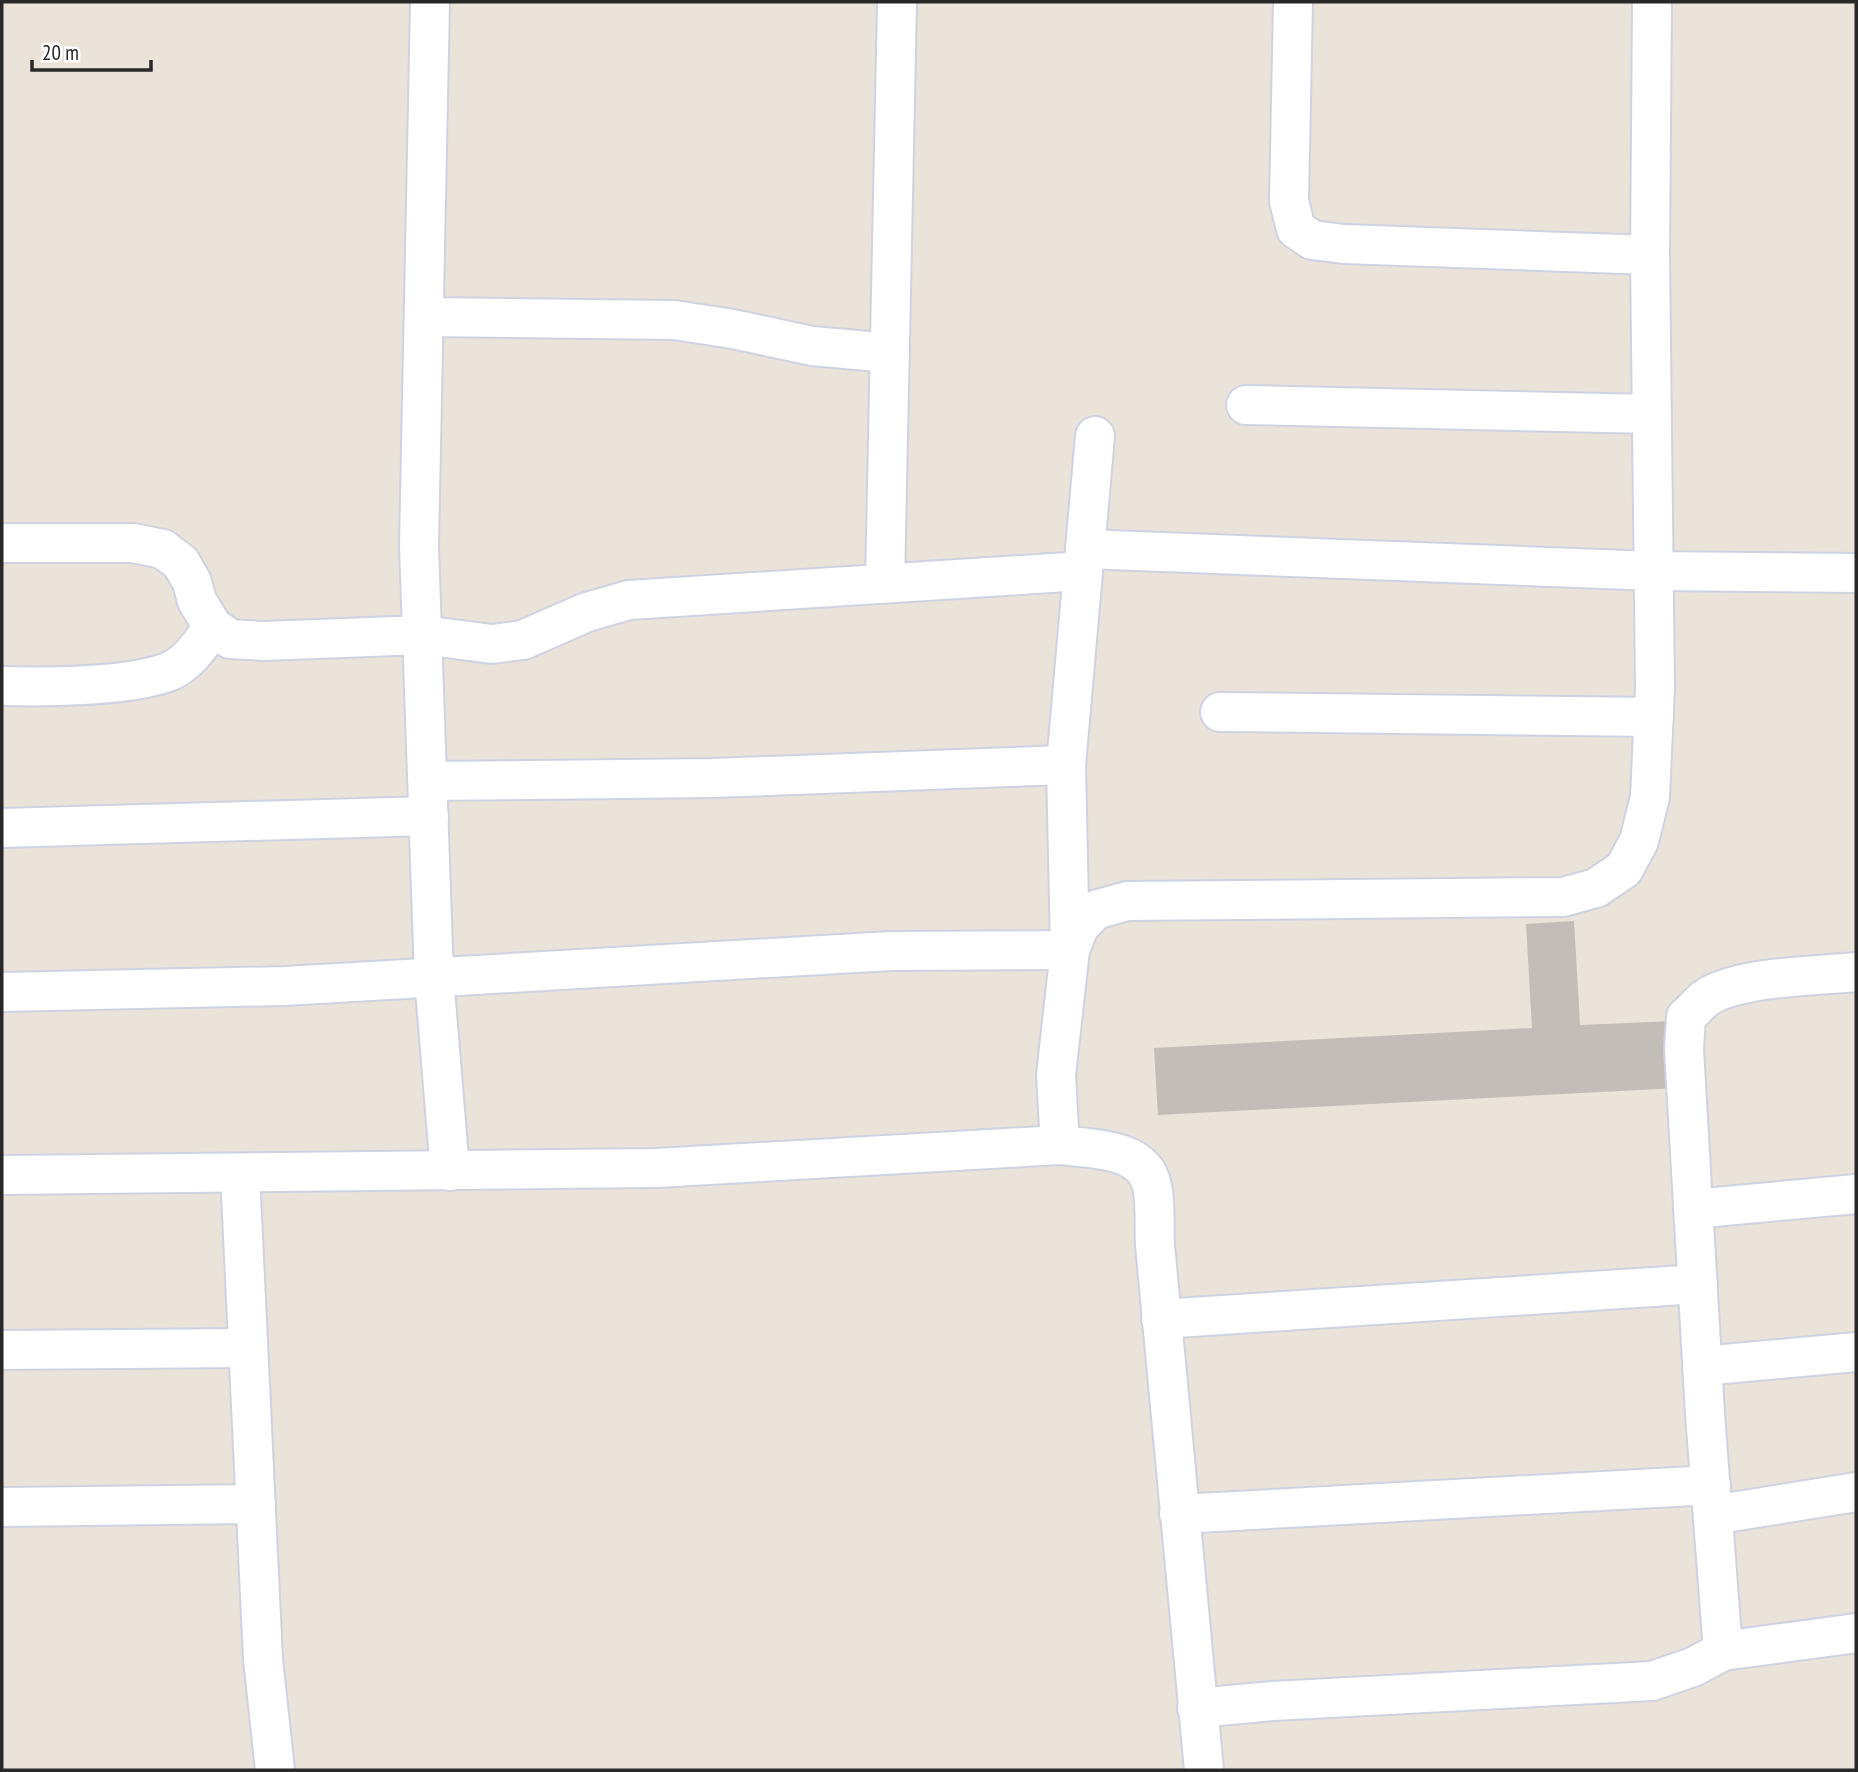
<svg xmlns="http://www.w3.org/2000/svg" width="1858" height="1772" font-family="'PT Sans Narrow',sans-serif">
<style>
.building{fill:#c2bdb6}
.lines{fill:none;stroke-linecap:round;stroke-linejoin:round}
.minor-casing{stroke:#cfd2e1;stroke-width:42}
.minor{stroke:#fff;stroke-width:38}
</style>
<rect width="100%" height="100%" fill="#eae3da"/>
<path class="building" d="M1574,921L1580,1025L1675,1021L1678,1088L1158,1115L1154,1048L1532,1028L1526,924Z"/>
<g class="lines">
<defs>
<g id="minor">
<path d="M430,2L419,546L434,977L450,1171"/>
<path d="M1293,2L1289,201L1296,229L1312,240L1344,244L1650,255"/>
<path d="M424,317L674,320L733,329L812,346L890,353"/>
<path d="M1246,405L1651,414"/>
<path d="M2,543H133L163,549L181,563L192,582L197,601L213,627L230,639L263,641L423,635L492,644L523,640L587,612L629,600L1083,571"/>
<path d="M1085,549L1654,571L1856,573"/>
<path d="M885,583L897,2"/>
<path d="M2,686C46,687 127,687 168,672C188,664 201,644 213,627"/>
<path d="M1220,712L1654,717"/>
<path d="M428,781L713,778L1066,765"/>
<path d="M2,828L429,816"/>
<path d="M2,992L285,986L891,951L1070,950L1066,765L1095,436"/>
<path d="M1060,1145L1056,1075L1070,950L1079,927L1095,910L1127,901L1563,897L1596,888L1624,869L1639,841L1650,797L1655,688L1650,255L1652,2"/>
<path d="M240,1173L263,1659L275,1770"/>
<path d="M2,1175L656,1168L1060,1145C1091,1149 1144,1147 1152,1186C1156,1204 1154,1226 1155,1245L1204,1770"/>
<path d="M1693,1209L1856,1194"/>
<path d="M1161,1319L1698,1284"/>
<path d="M2,1350L248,1348"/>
<path d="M1702,1366L1856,1352"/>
<path d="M2,1507L256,1504"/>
<path d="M1179,1514L1711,1485"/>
<path d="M1713,1515L1856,1492"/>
<path d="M1723,1651L1705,1414L1684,1049L1686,1017C1693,1011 1699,1003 1706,998C1739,976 1816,976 1856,972"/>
<path d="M1197,1708L1273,1701L1652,1681L1693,1667L1723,1651L1856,1633"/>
</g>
</defs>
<use href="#minor" class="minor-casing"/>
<use href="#minor" class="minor"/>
</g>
<rect width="1858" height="1772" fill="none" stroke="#282828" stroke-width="7"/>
<path d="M32 60v10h119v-10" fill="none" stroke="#282828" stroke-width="3.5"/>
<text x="42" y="60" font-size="21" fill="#282828" stroke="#ffffff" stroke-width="5" paint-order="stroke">20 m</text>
</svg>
